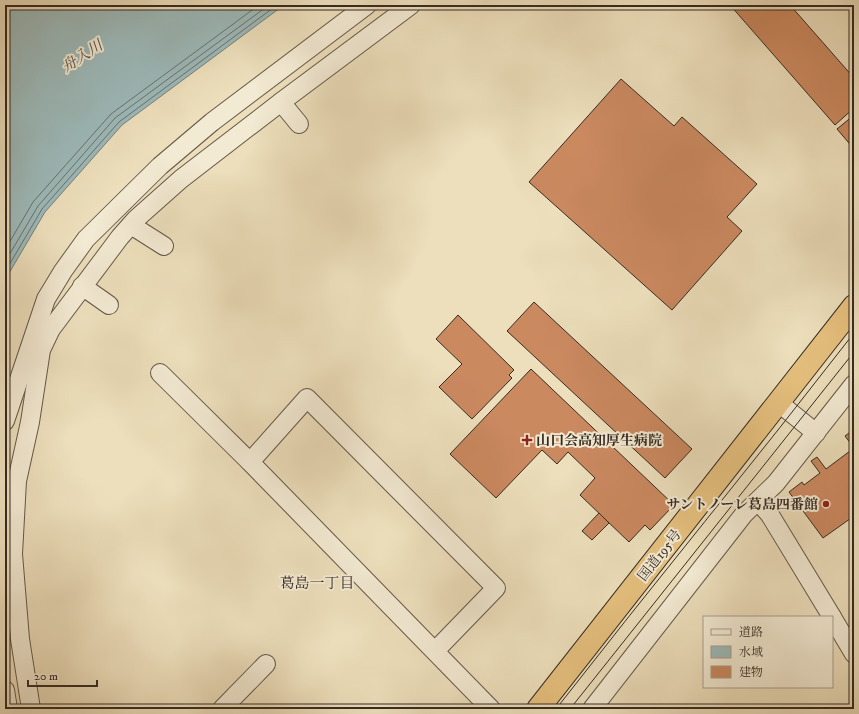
<svg xmlns="http://www.w3.org/2000/svg" width="859" height="714" font-family="'IM FELL DW Pica','Noto Serif JP',serif">
<style>
.water{fill:#9dbaba;stroke:#74817e}
.lines{fill:none;stroke-linecap:round;stroke-linejoin:round}
.shore{stroke:#6a726e;stroke-width:1}
.building{fill:#cb8960;stroke:#362b23}
.minor-casing{stroke:#645849;stroke-width:20}
.trunk-casing{stroke:#362b23;stroke-width:24}
.minor{stroke:#f3ead3;stroke-width:18}
.trunk{stroke:#e6c07e;stroke-width:22}
.tram{stroke:#362b23;stroke-width:1}
.poi-dot{fill:#8f2418;stroke:#f3ead3;stroke-width:1.5}
.labels{text-anchor:middle;stroke-width:4;stroke-linejoin:round;paint-order:stroke}
.poi-label{font-size:14px;font-weight:bold;fill:#362b23;stroke:#f3ead3;text-anchor:start}
.street-label{font-size:14px;fill:#362b23;stroke:#f3ead3}
.water-label{font-size:15px;font-style:italic;fill:#504f49;stroke:#f3ead3}
.neighbourhood-label{font-size:15px;fill:#362b23;stroke:#f3ead3}
</style>
<rect width="100%" height="100%" fill="#eddfbc"/>
<filter id="stains"><feTurbulence type="fractalNoise" baseFrequency=".005" numOctaves="4"/><feColorMatrix values="0 0 0 0 .2 0 0 0 0 .09 0 0 0 0 .02 0 0 0 .5 -.17"/></filter>
<radialGradient id="worn" r=".72"><stop offset=".6" stop-color="#630" stop-opacity="0"/><stop offset="1" stop-color="#630" stop-opacity=".3"/></radialGradient>
<path class="water" d="M5,5H284L122,125L45,212L5,280Z"/>
<g class="lines">
<g class="shore">
<path d="M5,250L33,202L111,114L259,5"/>
<path d="M5,262L38,206L115,118L269,5"/>
<path d="M5,272L42,209L119,122L277,5"/>
</g>
</g>
<g class="building">
<path d="M730,5H790L854,78V108L835,125Z"/>
<path d="M621,79L674,126L682,117L757,184L727,217L742,231L672,310L529,182Z"/>
<path d="M854,115V149L837,129Z"/>
<path d="M534,302L692,449L665,478L507,331Z"/>
<path d="M458,315L514,370L509,375L512,378L472,419L439,387L462,364L436,339Z"/>
<path d="M531,369L674,505L650,530L645,525L629,542L580,495L595,478L568,452L557,464L542,450L496,498L450,454Z"/>
<path d="M853,430L854,431V448L845,436Z"/>
<path d="M854,448V516L823,538L789,492L802,482L804,485L820,473L811,461L817,457L826,469Z"/>
<path d="M599,513L609,523L592,540L582,531Z"/>
</g>
<g class="lines">
<defs>
<g id="minor">
<path d="M281,102L299,124"/>
<path d="M131,225L164,246"/>
<path d="M82,286L109,305"/>
<path d="M160,373L250,462"/>
<path d="M779,403L816,433"/>
<path d="M5,421L46,299L63,271L86,239L160,166L212,122L367,5"/>
<path d="M758,501L770,515L832,617"/>
<path d="M832,617L854,654"/>
<path d="M435,651L496,588L307,398L250,462L491,709"/>
<path d="M5,690L8,709"/>
<path d="M31,709L20,639L13,554L17,481L30,422L41,350L51,329L120,237L136,219L181,179L281,102L411,5"/>
<path d="M222,709L266,664"/>
<path d="M592,709L744,514L776,483L854,384"/>
</g>
<path id="trunk" d="M538,709L854,306"/>
</defs>
<use href="#minor" class="minor-casing"/>
<use href="#trunk" class="trunk-casing"/>
<use href="#minor" class="minor"/>
<use href="#trunk" class="trunk"/>
<g class="tram">
<path d="M556,709C654,583 756,460 854,333"/>
<path d="M570,709L854,352"/>
</g>
</g>
<g class="poi-dot">
<path d="M525 434h4v4h4v4h-4v4h-4v-4h-4v-4h4z"/>
<circle cx="826" cy="504" r="4"/>
</g>
<g class="labels">
<g class="poi-label">
<text x="536" y="445">山口会高知厚生病院</text>
<text x="818" y="509" text-anchor="end">サントノーレ葛島四番館</text>
</g>
<g class="street-label">
<text transform="translate(659 555) rotate(-52)" y="5">国道195号</text>
</g>
<g class="water-label">
<text transform="translate(82 56) rotate(-33)" y="5">舟入川</text>
</g>
<g class="neighbourhood-label">
<text x="317" y="588">葛島一丁目</text>
</g>
</g>
<rect width="859" height="714" fill="none" stroke="#eddfbc" stroke-width="20"/>
<rect x="6" y="6" width="847" height="702" fill="none" stroke="#362b23" stroke-width="2"/>
<rect x="10" y="10" width="839" height="694" fill="none" stroke="#362b23"/>
<rect x="703" y="616" width="130" height="72" fill="#f3ead3" stroke="#a79e8d"/>
<rect x="711" y="629" width="20" height="6" fill="#f3ead3" stroke="#a79e8d"/>
<text x="739" y="636" font-size="12" fill="#362b23">道路</text>
<rect x="711" y="646" width="20" height="12" fill="#9dbaba" stroke="#a79e8d"/>
<text x="739" y="656" font-size="12" fill="#362b23">水域</text>
<rect x="711" y="666" width="20" height="12" fill="#cb8960" stroke="#a79e8d"/>
<text x="739" y="676" font-size="12" fill="#362b23">建物</text>
<path d="M28 680v6h69v-6" fill="none" stroke="#362b23" stroke-width="2"/>
<text x="34" y="680" font-size="12" fill="#362b23" stroke="#f3ead3" stroke-width="3" paint-order="stroke">20 m</text>
<rect width="100%" height="100%" filter="url(#stains)"/>
<rect width="100%" height="100%" fill="url(#worn)"/>
</svg>
